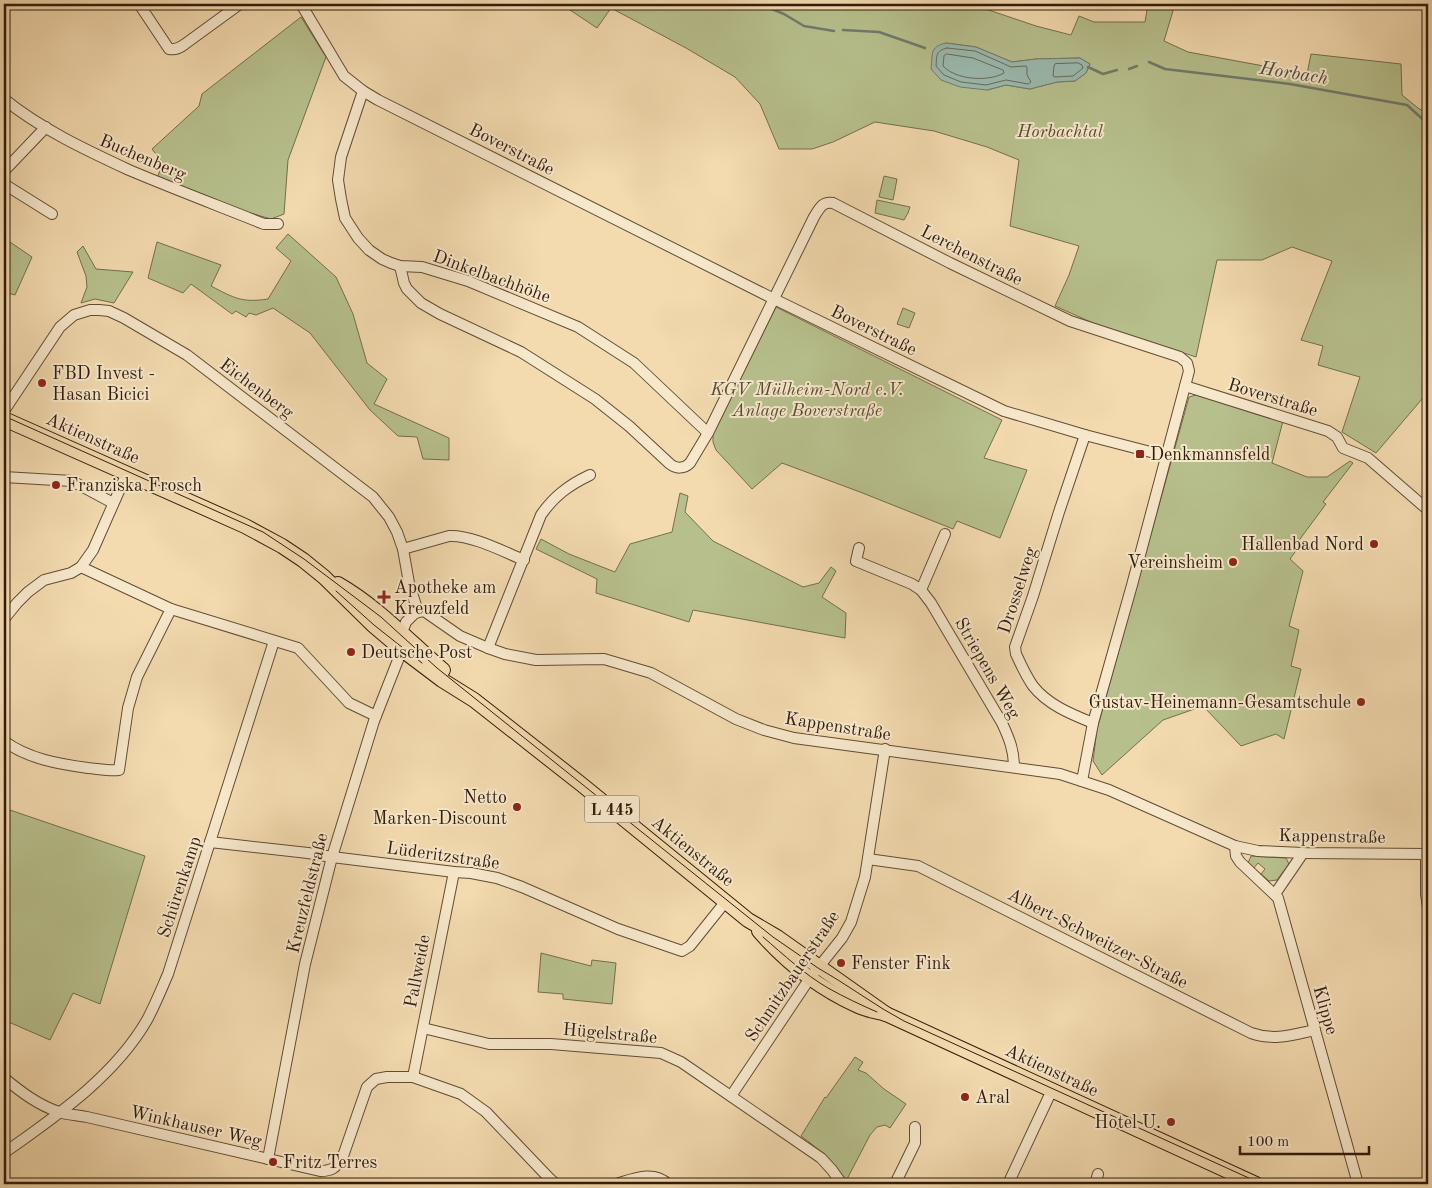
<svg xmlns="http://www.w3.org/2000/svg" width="1432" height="1188" font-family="'Old Standard TT',serif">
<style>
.green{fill:#b7c08d;stroke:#746e4c;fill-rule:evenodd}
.water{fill:#9bbaae;stroke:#717b6d}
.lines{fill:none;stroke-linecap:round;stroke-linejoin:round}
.shore{stroke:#666b5c;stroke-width:1}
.stream{stroke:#717b6d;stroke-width:2.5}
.minor-casing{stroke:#624c34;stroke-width:12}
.major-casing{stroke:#321c0b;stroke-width:16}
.minor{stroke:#f7e7cb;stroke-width:10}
.major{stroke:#f3daaf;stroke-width:14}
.tram{stroke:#321c0b;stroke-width:1}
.poi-dot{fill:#8f2418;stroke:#f7e7cb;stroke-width:2}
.labels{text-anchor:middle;stroke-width:4;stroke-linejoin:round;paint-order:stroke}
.shield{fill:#f7e7cb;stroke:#6d5945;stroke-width:1}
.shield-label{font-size:16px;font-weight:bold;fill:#321c0b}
.park-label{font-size:18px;font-style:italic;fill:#5a4d32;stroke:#f7e7cb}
.street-label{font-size:18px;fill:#321c0b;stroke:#f7e7cb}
.poi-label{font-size:18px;fill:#321c0b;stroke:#f7e7cb;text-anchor:start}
.water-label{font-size:19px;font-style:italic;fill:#524b3c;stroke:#f7e7cb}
</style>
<rect width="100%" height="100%" fill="#f3daaf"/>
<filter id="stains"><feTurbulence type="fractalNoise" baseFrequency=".004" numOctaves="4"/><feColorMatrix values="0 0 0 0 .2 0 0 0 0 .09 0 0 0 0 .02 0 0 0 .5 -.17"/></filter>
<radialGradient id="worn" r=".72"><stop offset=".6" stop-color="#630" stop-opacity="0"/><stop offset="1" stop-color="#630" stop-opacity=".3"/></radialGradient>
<g class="green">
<path d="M561,4H971L1036,26L1071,35L1079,16L1094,22H1145L1148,4H1175L1164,41L1188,52L1307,74L1311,54L1401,64L1402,95L1418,108L1428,114V392L1376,453L1342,432L1360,377L1318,365L1323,346L1301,340L1332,261L1292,247L1262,260H1217L1196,357L1093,323L1055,306L1069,275L1079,246L1010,226L1019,160L987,147L934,131L875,122L833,142L812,149H779L760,104L735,77L686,48L611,8L597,28ZM946,43L976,47L1012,62L1036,59L1080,58L1090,64L1086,73L1075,81L1057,82L1030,89L1006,85L987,90Z"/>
<path d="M301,17L326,57L288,160L284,214L271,219L233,208L157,178L163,163L152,149L199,106L202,94Z"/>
<path d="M884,176L897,179L893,200L879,197Z"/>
<path d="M877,200L910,207L908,213L904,220L875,213Z"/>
<path d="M288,234L336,277L353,314L367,363L387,379L374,404L449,438V460L423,459L417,437L398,436L370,410L310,333L273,308L256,315L249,313L246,317L236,311L232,314L191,284L183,293L148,278L157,242L221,265L211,286C234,298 242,303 268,299L291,261L276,248Z"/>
<path d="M4,238L32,257L15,295L4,292Z"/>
<path d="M83,246L96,269L133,272L114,303L95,299L81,303L87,287L86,276L77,252Z"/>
<path d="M776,307L1002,420L984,458L1027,470L1000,538L957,521L953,529L860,492L782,463L752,489L716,450L713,442V434Z"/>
<path d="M903,308L915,313L909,328L897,324Z"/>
<path d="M1196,395L1283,421L1272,463L1307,477H1327L1350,461L1353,463L1323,502L1326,504L1297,543L1300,545L1290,559L1303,571L1289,626L1299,630L1291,666L1301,669L1284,739L1276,734L1241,746L1203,706L1163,720L1102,775L1093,761L1097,729L1189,397Z"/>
<path d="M680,493L688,496L685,512L713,541L803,587L819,583L831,567L836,571L822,597L846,613L845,638L693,610L689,622L596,593L597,579L536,549L541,539L569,554L615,572L630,544L672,532Z"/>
<path d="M4,808L145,856L100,1004L73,993L50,1040L4,1020Z"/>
<path d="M1251,856L1286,858L1289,864L1277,880L1269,881L1261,874L1265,869L1258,863L1254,868L1248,863Z"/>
<path d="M541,953L591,966L592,960L616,963L612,1004L563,999V994L538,992Z"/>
<path d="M855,1057L863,1062L858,1070L866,1073L884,1089L906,1104L890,1128L885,1125L877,1127L870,1135L846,1181C834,1163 819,1149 801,1136L825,1097L826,1098Z"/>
</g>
<path class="water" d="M946,43L976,47L1012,62L1036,59L1080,58L1090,64L1086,73L1075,81L1057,82L1030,89L1006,85L987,90L960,87L941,80L931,69C933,54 929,47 946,43Z"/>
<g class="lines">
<g class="shore">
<path d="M947,48L975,51L1011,67L1026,66L1027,68V75L1031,82L1028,84L1006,80L986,85L961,82L944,75L936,66C937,56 935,51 947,48Z"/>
<path d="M947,54L973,58L1003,70L1004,73C988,82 956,80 943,66L944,56Z"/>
<path d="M1078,63L1082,65L1083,68L1073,76L1055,77L1053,76L1054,66L1055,64Z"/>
</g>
<g class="stream">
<path d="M760,4L784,14L804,26L834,31"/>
<path d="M843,30L879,32L925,48"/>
<path d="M1149,62L1165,69L1290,84L1407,105L1428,124"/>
<path d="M1088,67L1103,74L1117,70"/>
<path d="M1129,69L1137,66"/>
</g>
<defs>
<g id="minor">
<path d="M139,4L169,49C175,50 180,48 185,44L240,4"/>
<path d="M301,4L344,76L363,91L378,100L774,299L1004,411L1085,435L1166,456"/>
<path d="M363,91L341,157L338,180L341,199L345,218L358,238L369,250L382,259L391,263L400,266L422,267L468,281L578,327L634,363L708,433"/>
<path d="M4,99C41,129 86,150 129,170C174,189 219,206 264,224H278"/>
<path d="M4,171L46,127"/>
<path d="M4,184L52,214"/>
<path d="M400,266L404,283L407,289L421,303L440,314L521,352L595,399L629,426L670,464C676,469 684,469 690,463L708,433L814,217C819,209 822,201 833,203L950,263L1070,321L1180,357L1187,363L1189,371L1132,585L1093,723L1082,781"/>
<path d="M1185,386L1328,431L1337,437L1343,448L1368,458L1428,510"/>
<path d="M4,411L60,327L74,315L90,310H99L109,311L124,318L187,355L373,497L389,517L397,532L403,549L409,583L418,612"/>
<path d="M1085,435L1059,512L1033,596L1015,647L1016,654C1021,665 1026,676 1033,686C1048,705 1071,714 1093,723"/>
<path d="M127,473L93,550L81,567L171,609L298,648L349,703L376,716"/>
<path d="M4,477L72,481L113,503"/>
<path d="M859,548L856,561L912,584L921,590L931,603L1002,723C1009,738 1014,750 1014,767"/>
<path d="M403,549L449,536C472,535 502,551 524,560"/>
<path d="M921,590L945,534"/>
<path d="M418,612L424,611L460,636L488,648L505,654L536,660L604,659L651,673L736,719L764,730L794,738L1060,774L1109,790L1235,846L1258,851L1303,853L1428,854"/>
<path d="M4,619L17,603L28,592L44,580L71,573L81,567"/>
<path d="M488,648L541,515C554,496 569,485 590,475"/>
<path d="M4,741C28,759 59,764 88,768C99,769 109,771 119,770L128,708L137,677L171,609"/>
<path d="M210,842L308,853L332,857L454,872L471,873L497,878L522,887L618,929L682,951L690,946L726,901"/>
<path d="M1235,846L1236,856L1240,862L1278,898L1358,1184"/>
<path d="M1426,854V894L1428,908"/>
<path d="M868,859L918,866L924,869L1251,1033C1274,1041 1292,1035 1315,1030"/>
<path d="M1275,894L1303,853"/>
<path d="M423,1028L489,1044H551L661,1053L681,1062L821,1158L832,1170L842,1184"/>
<path d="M413,1077L454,872"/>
<path d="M4,1078C21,1092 38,1105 59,1112C67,1115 78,1115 87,1117L320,1171C332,1171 335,1168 342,1159L367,1087L376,1079L387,1077H413L461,1094L486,1112L549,1178L556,1184"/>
<path d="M731,1096L810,978L842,938L851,922L865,877L885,749"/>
<path d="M4,1153C56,1116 114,1077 147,1020C155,1005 161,990 168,974L274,641"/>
<path d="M268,1159L305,964L332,857L374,721L398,660L401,647V635L406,622L414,614L418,612"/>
<path d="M616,1184C633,1179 653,1170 668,1184"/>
<path d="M895,1184L915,1143V1127"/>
<path d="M1008,1184L1052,1090"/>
<path d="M1095,1184L1098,1174"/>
</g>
<g id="major">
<path d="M4,419L245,526L282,546L303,560L324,577L374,626L401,649L442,680L474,700L581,784L748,920L777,937L886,1014"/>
<path d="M338,584C378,607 409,641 443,670"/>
<path d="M759,931C786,962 819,988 856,1005C865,1010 876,1011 886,1014L1256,1184"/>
</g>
</defs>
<use href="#minor" class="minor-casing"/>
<use href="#major" class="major-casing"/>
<use href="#minor" class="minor"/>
<use href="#major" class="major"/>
<g class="tram">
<path d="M4,416L263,532L304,559L381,617L437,668L773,937L818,968L838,980L883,1009L904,1021L1262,1184"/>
<path d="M336,591L374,625L422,663"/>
<path d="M763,937C784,955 804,974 828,988C844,997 861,1005 877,1012"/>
</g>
</g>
<g class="poi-dot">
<circle cx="42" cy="383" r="5"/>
<rect x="1135" y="449" width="10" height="10" rx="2.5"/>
<circle cx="56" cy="485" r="5"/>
<circle cx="1374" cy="544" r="5"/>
<circle cx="1233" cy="562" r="5"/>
<path d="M381.5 589.5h5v5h5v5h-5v5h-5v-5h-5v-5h5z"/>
<circle cx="351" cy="652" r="5"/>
<circle cx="1361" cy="702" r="5"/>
<circle cx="517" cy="807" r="5"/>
<circle cx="841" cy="963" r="5"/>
<circle cx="965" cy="1097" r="5"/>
<circle cx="1171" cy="1122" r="5"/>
<circle cx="273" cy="1162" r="5"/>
</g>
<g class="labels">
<rect class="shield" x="584.5" y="795.5" width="55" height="27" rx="4"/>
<g class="shield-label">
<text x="612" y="815">L 445</text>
</g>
<g class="park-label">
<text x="1060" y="137">Horbachtal</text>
<text x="807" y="395">KGV Mülheim-Nord e.V.<tspan x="807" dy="21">Anlage Boverstraße</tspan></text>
</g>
<g class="street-label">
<text transform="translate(512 149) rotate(27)" y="6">Boverstraße</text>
<text transform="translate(143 157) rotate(23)" y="6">Buchenberg</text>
<text transform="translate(972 255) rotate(27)" y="6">Lerchenstraße</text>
<text transform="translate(492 276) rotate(20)" y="6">Dinkelbachhöhe</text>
<text transform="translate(874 330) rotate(26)" y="6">Boverstraße</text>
<text transform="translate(257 388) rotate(37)" y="6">Eichenberg</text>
<text transform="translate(1273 397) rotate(17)" y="6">Boverstraße</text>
<text transform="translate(93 438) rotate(24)" y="6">Aktienstraße</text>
<text transform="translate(1017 590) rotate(-72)" y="6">Drosselweg</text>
<text transform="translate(988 668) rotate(60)" y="6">Striepens Weg</text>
<text transform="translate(838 726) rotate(9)" y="6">Kappenstraße</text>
<text transform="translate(1332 836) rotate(1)" y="6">Kappenstraße</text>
<text transform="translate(693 851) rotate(39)" y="6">Aktienstraße</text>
<text transform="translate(443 855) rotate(8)" y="6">Lüderitzstraße</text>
<text transform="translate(179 887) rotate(-72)" y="6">Schürenkamp</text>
<text transform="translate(307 893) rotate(-76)" y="6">Kreuzfeldstraße</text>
<text transform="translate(1098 938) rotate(27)" y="6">Albert-Schweitzer-Straße</text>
<text transform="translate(417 971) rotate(-79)" y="6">Pallweide</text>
<text transform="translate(792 976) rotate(-56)" y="6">Schmitzbauerstraße</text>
<text transform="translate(1326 1010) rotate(74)" y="6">Klippe</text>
<text transform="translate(610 1033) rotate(5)" y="6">Hügelstraße</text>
<text transform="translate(1052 1070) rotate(25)" y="6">Aktienstraße</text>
<text transform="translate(196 1126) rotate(13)" y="6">Winkhauser Weg</text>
</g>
<g class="poi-label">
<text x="52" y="379">FBD Invest -<tspan x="52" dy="21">Hasan Bicici</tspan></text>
<text x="1150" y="460">Denkmannsfeld</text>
<text x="66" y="491">Franziska Frosch</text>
<text x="1364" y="550" text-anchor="end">Hallenbad Nord</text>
<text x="1223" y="568" text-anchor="end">Vereinsheim</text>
<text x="394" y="593">Apotheke am<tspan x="394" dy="21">Kreuzfeld</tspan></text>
<text x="361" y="658">Deutsche Post</text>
<text x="1351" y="708" text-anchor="end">Gustav-Heinemann-Gesamtschule</text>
<text x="507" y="803" text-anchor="end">Netto<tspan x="507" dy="21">Marken-Discount</tspan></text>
<text x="851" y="969">Fenster Fink</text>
<text x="975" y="1103">Aral</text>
<text x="1161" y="1128" text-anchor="end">Hotel U.</text>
<text x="283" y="1168">Fritz Terres</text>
</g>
<g class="water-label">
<text transform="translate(1294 72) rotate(9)" y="7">Horbach</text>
</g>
</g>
<rect width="1432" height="1188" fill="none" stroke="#f3daaf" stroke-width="20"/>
<rect x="5" y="5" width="1422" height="1178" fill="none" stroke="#321c0b" stroke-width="2.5"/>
<rect x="10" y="10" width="1412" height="1168" fill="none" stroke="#321c0b"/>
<path d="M1240 1146v8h129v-8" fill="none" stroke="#321c0b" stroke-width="2.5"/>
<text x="1247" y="1146" font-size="15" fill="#321c0b" stroke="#f7e7cb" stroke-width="4" paint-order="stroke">100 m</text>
<rect width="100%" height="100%" filter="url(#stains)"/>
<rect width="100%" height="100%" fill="url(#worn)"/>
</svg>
